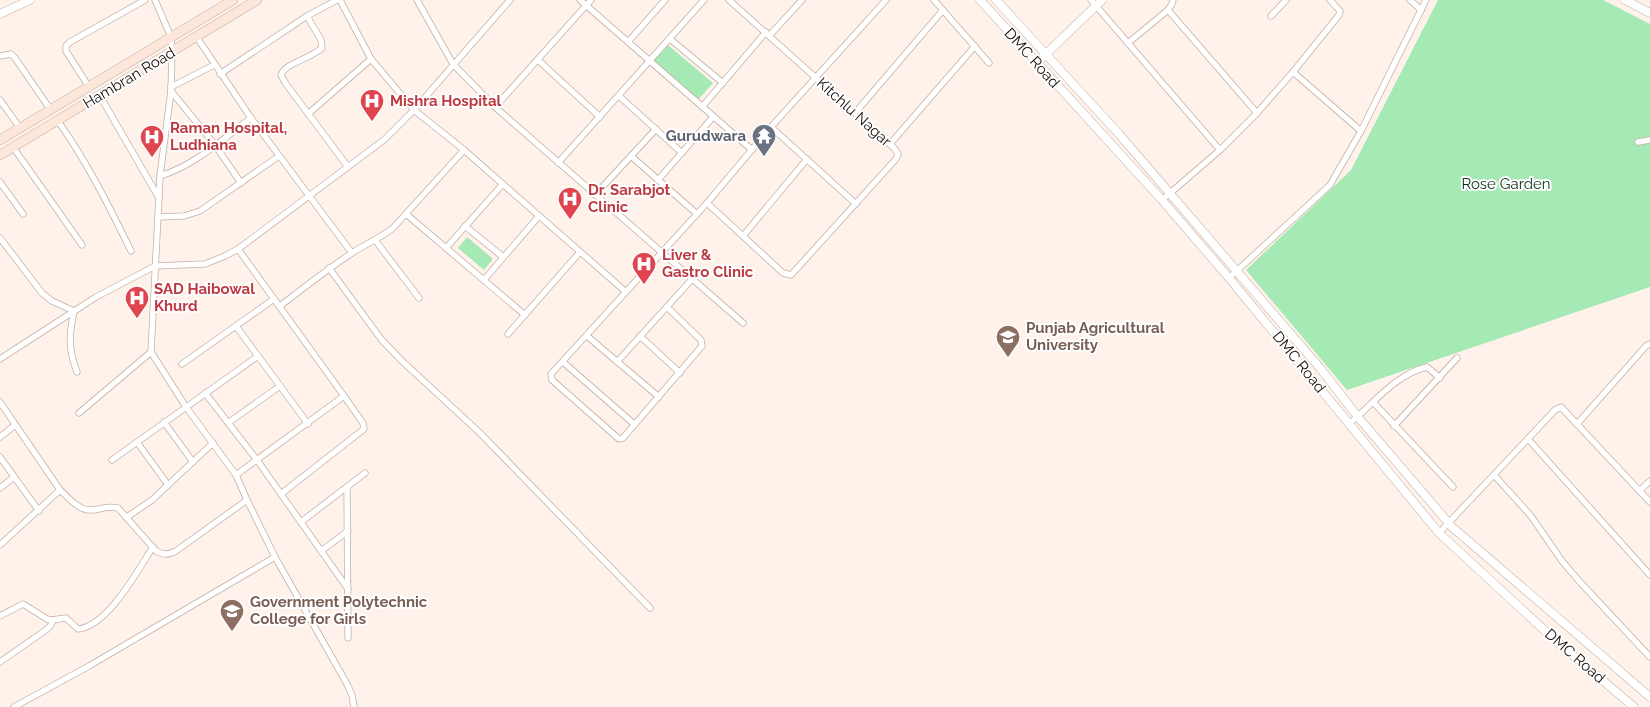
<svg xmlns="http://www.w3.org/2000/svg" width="1650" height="707" font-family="Raleway,sans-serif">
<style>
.green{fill:#a5e9b4}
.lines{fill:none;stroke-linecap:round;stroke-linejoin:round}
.minor-casing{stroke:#c3b0a4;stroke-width:7}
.tertiary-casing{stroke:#c3b0a4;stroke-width:9}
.secondary-casing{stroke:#c3b0a4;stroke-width:10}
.minor{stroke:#fff;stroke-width:5.5}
.tertiary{stroke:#fff;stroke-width:8}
.secondary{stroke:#fde7da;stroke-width:9}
.labels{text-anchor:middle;stroke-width:4;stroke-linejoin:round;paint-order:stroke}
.street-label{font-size:15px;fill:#17100c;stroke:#fff}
.health-label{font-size:15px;font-weight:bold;fill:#be3a42;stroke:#fff;text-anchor:start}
.worship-label{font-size:15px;font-weight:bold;fill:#5b616d;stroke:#fff;text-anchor:end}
.park-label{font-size:15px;fill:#10331a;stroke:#fff}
.education-label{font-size:15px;font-weight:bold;fill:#785e54;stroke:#fff;text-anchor:start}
</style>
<rect width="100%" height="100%" fill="#fef2ea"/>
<g class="green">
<path d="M1438,0H1603L1650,24V287L1347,390L1246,270L1351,170Z"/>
<path d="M668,45L713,83L698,100L653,62Z"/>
<path d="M467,237L493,259L484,270L458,248Z"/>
</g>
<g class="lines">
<defs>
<g id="minor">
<path d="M155,0L171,37L172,52L171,91L160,176L151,352L186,407L236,475L247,500L275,557L347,684L352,695L354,707"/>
<path d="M337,0L307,16L321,40L322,48C312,58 285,63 281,75L286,84L348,167"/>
<path d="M340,0L371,59L414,110L464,150L626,292"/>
<path d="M417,0L453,64L495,107L743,323"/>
<path d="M580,0L752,150"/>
<path d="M934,0L989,63"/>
<path d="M1091,0L1220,150"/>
<path d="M1410,0L1421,10"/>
<path d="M1168,10L1257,113"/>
<path d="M1271,16L1286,0"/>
<path d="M196,36L251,118L352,253"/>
<path d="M769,36L802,0"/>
<path d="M670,39L723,83"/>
<path d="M628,42L665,0"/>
<path d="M1128,43L1168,10L1172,4L1173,0"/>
<path d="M0,56L11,54L15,58L50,109"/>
<path d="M538,60L600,117"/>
<path d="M1293,72L1361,131"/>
<path d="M220,74L307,16"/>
<path d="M89,87L66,51V46L70,42L145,0"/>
<path d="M171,87L214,65"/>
<path d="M171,91L215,145L241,183"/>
<path d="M100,96L159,198"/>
<path d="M619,96L682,153"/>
<path d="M0,100L20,128"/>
<path d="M495,107L591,0"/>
<path d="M702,107L766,32"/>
<path d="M855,113L943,10"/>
<path d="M308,114L371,59"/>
<path d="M58,121C87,162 109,206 131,251"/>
<path d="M771,127L856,204"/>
<path d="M1638,142L1650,140"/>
<path d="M890,144L975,46"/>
<path d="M13,147L82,245"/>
<path d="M631,156L697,214"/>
<path d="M558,163L704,0"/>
<path d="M160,176C194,166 223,139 251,118"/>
<path d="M658,180L713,117"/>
<path d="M0,182L23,214"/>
<path d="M595,195L656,129"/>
<path d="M1162,200L1220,150L1257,113L1293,72L1339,15L1340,11L1330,0"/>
<path d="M707,203L783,273L791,275L896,159L898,154L895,149L729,0"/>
<path d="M406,214L525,315"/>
<path d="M159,217L184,216L200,211L279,156"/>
<path d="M465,226L503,257"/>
<path d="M743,236L807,159"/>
<path d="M0,238L42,293L52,301L74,311C69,335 68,349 77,372"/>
<path d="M375,240L419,298"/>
<path d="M446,248L503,184"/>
<path d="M329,268L381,339L402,361L480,433L650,608"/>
<path d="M1229,278L1330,185L1361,131L1426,0"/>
<path d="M484,280L539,216"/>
<path d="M280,306C302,289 325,271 349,255C363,245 379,239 393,228L464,150"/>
<path d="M667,307L701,340L702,346L623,438L619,439L552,380L551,374L707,203L771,127L886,0"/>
<path d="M236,326L258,356"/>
<path d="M508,334L580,252"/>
<path d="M587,336L659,397"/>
<path d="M640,336L680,373"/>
<path d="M0,359L96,297L155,266L205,264L225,256L238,249L385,139L414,110L510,0"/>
<path d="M563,362L634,424"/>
<path d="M617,362L693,278"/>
<path d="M182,364L274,299"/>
<path d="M205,393L257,460L348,589"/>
<path d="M0,402L60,490L0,545"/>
<path d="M1373,402L1453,487"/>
<path d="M79,413L151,352"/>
<path d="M164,422L193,462"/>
<path d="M228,423L280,386"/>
<path d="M1350,423C1374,403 1396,374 1427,367L1440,378"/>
<path d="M1577,424L1646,346L1650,344"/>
<path d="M1394,426L1457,358"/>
<path d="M0,437L15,425"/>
<path d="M1528,439L1650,575"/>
<path d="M137,442L168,485"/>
<path d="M0,457L39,511"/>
<path d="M112,460L258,356L308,424"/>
<path d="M236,475L344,396L238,249"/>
<path d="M1494,475L1531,516L1562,561L1579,581L1650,657"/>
<path d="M347,487L348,638"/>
<path d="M0,488L14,477"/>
<path d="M60,490C68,497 78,510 90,510C100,510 108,505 118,508L156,551C163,555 168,555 176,551L247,500"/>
<path d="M1639,491L1650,481"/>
<path d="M281,494L364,429L363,423L344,396"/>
<path d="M127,517L152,500L213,443"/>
<path d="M301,522L365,473"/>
<path d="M1439,533L1555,410L1561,407L1650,502"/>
<path d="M321,551L348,531"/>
<path d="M0,616L23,604L47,619L51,620L66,618L78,629C108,626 138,570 153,547"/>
<path d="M0,662L46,630L51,625L53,620"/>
<path d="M14,707L89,666L275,557"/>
</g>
<g id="tertiary">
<path d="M980,0L1162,200L1229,278L1439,533L1555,640L1634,707"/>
<path d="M996,0L1119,134L1320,368L1358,417L1452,527L1650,697"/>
<path d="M1625,0L1650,13"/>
<path d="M0,14L30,0"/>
<path d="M1043,57L1102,0"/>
</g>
<g id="secondary">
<path d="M0,140L233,0"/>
<path d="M0,155L257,0"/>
</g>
</defs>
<use href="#minor" class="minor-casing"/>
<use href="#tertiary" class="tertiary-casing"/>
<use href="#secondary" class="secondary-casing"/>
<use href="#minor" class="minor"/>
<use href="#tertiary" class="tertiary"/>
<use href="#secondary" class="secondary"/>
</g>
<defs>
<symbol id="hospital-pin" viewBox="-11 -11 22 30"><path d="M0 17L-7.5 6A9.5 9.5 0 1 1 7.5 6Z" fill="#e0444e" stroke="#fff"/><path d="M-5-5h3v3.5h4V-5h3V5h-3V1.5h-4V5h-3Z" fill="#fff"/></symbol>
<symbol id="temple-pin" viewBox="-11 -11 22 30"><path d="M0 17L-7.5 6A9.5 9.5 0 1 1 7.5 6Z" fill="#6b7280" stroke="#fff"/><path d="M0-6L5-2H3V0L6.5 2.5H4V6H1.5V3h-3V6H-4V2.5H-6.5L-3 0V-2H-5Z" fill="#fff"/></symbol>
<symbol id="university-pin" viewBox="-11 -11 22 30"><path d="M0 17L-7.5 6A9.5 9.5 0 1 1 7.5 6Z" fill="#8d6e63" stroke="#fff"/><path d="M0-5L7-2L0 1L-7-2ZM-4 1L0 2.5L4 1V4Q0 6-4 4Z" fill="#fff"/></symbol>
</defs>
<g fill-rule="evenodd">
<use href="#hospital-pin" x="358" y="87" width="28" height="38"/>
<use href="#temple-pin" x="750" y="122" width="28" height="38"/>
<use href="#hospital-pin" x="138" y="123" width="28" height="38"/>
<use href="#hospital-pin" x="556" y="185" width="28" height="38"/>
<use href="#hospital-pin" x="630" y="250" width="28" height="38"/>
<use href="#hospital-pin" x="123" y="284" width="28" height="38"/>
<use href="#university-pin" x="994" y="323" width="28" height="38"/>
<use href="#university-pin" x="218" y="597" width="28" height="38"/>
</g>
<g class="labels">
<g class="street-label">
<text transform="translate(1032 58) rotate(48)" y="5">DMC Road</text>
<text transform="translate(129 78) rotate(-31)" y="5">Hambran Road</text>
<text transform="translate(854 112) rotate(42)" y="5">Kitchlu Nagar</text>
<text transform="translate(1299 362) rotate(51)" y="5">DMC Road</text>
<text transform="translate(1575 656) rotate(41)" y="5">DMC Road</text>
</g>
<g class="health-label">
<text x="390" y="106">Mishra Hospital</text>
<text x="170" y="133">Raman Hospital,<tspan x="170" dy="17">Ludhiana</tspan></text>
<text x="588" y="195">Dr. Sarabjot<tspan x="588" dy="17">Clinic</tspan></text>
<text x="662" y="260">Liver &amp;<tspan x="662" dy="17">Gastro Clinic</tspan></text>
<text x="154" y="294">SAD Haibowal<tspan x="154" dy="17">Khurd</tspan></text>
</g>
<g class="worship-label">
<text x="746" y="141">Gurudwara</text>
</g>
<g class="park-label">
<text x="1506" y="189">Rose Garden</text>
</g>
<g class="education-label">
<text x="1026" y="333">Punjab Agricultural<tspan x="1026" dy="17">University</tspan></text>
<text x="250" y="607">Government Polytechnic<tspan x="250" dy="17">College for Girls</tspan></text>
</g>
</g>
</svg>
